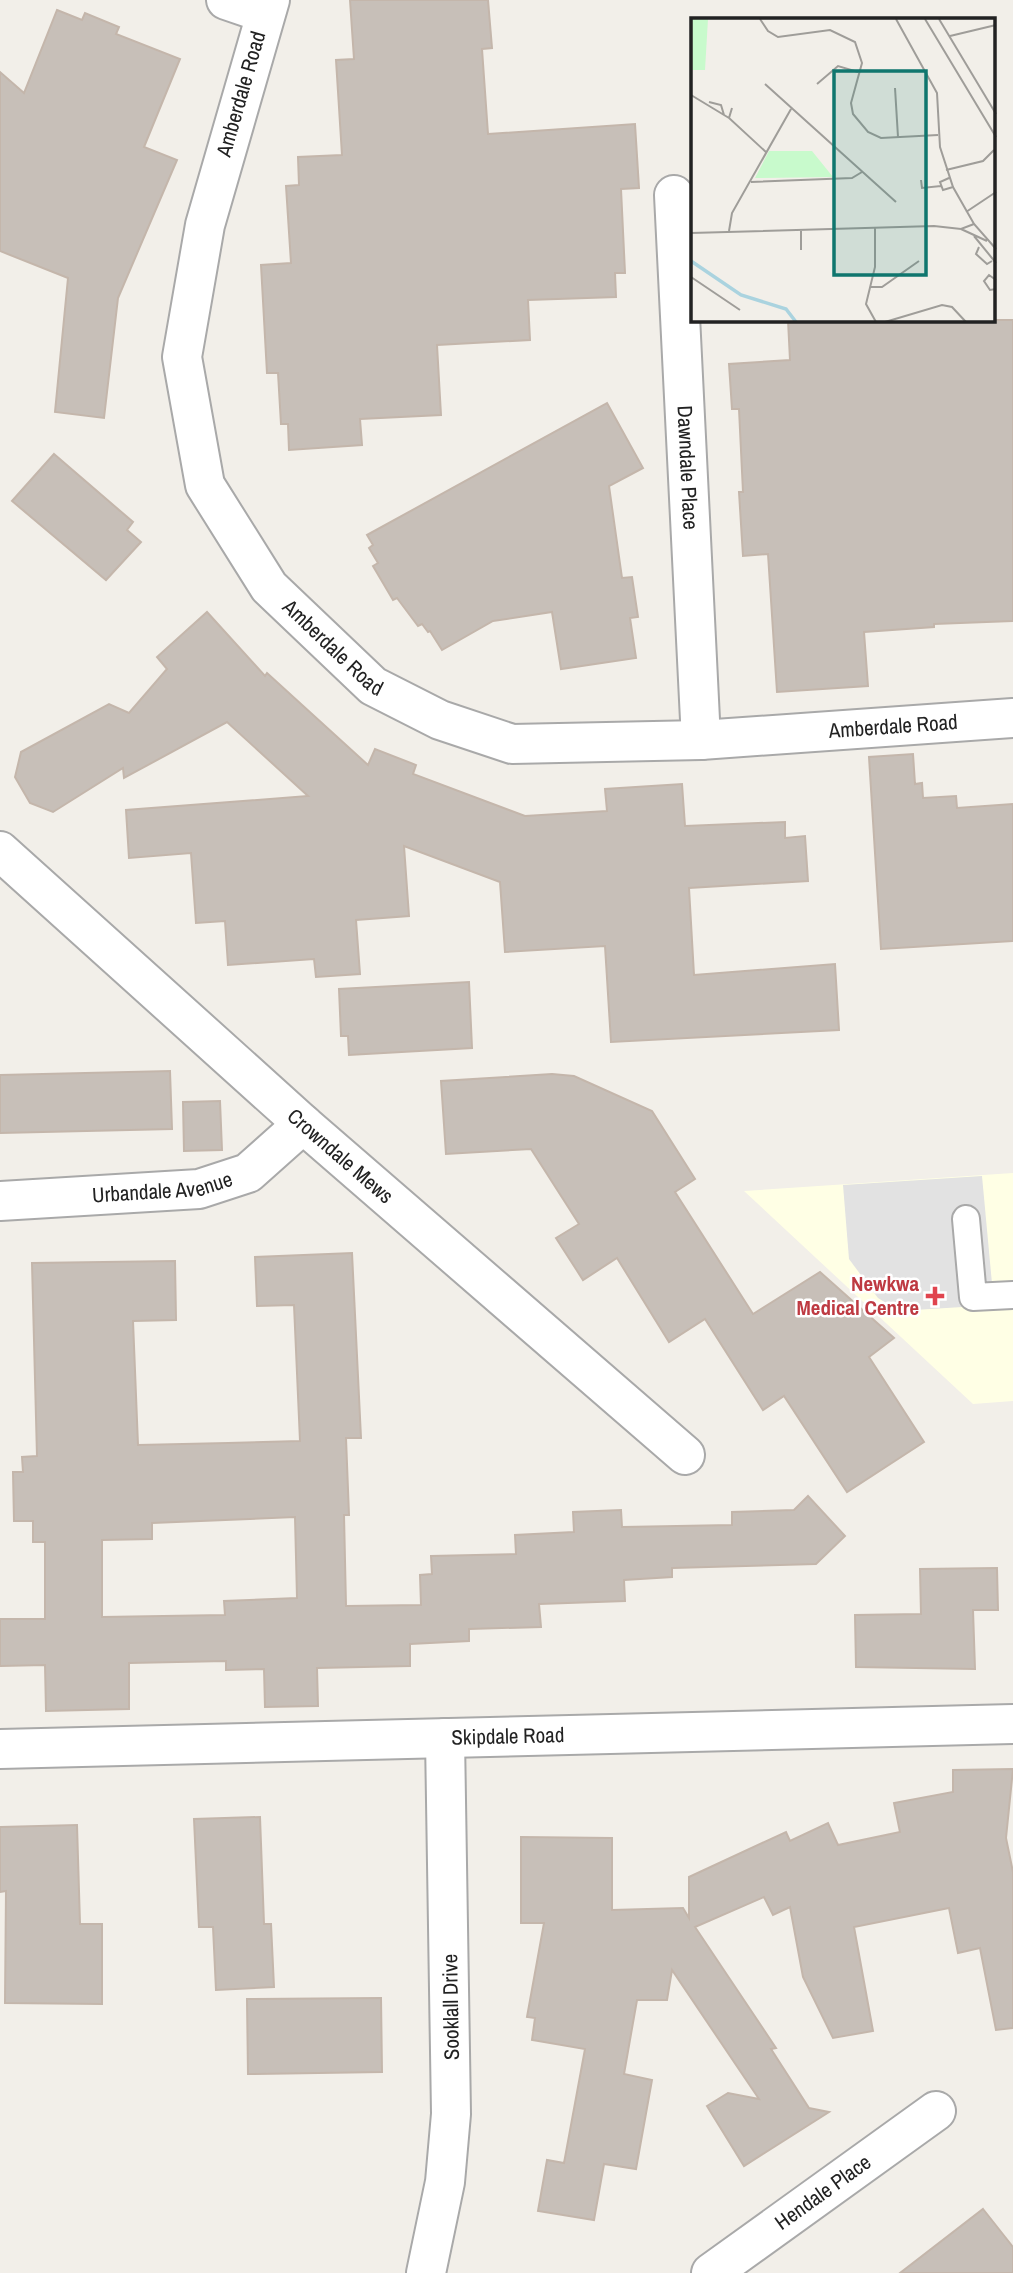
<svg xmlns="http://www.w3.org/2000/svg" width="1013" height="2273" font-family="'Archivo Narrow',sans-serif">
<style>
.education{fill:#ffffe5}
.parking{fill:#e2e2e2}
.building{fill:#c7bfb8;stroke:#c4b6ab;stroke-width:2;fill-rule:evenodd}
.lines{fill:none;stroke-linecap:round;stroke-linejoin:round}
.service-casing{stroke:#a9a9a9;stroke-width:30}
.minor-casing{stroke:#a9a9a9;stroke-width:42}
.service{stroke:#fff;stroke-width:26}
.minor{stroke:#fff;stroke-width:38}
.health-dot{fill:#e0444e;stroke:#fff;stroke-width:2.5}
.labels{text-anchor:middle;stroke-width:5;stroke-linejoin:round;paint-order:stroke}
.street-label{font-size:21px;fill:#222;stroke:#fff}
.health-label{font-size:21px;font-weight:bold;fill:#be3a42;stroke:#fff;text-anchor:end}
.inset-river{fill:none;stroke:#aad3df;stroke-width:3.5}
.inset-road{fill:none;stroke:#9f9d99;stroke-width:2}
.view{fill:#0f766e;fill-opacity:0.15;stroke:#0f766e;stroke-width:3.5}
.inset-edge{fill:none;stroke:#222;stroke-width:3.5}
</style>
<rect width="100%" height="100%" fill="#f2efe9"/>
<path class="education" d="M1013,1173V1401L973,1404L744,1191Z"/>
<path class="parking" d="M982,1176L994,1305L899,1311L878,1298L849,1259L843,1185Z"/>
<g class="building">
<path d="M350,0H488L492,48L482,49L488,134L635,124L639,188L621,189L625,273H615L616,297L528,300L530,340L437,345L441,415L360,419L362,445L289,450L288,424H281L278,373H267L261,265L291,263L286,186L299,185L298,157L342,155L336,60L354,59Z"/>
<path d="M57,10L82,20L85,13L119,27L116,34L180,59L144,147L177,160L118,298L104,418L55,412L68,278L0,251V72L24,93Z"/>
<path d="M788,320H1013V621L934,624V627L864,632L868,686L777,692L768,554L743,556L739,492H743L739,409H732L729,364L790,360Z"/>
<path d="M607,403L643,468L609,486L622,578L632,577L638,617L630,618L636,658L561,669L552,612L493,621L442,650L430,631L428,632L422,624L418,626L397,598L393,600L373,566L378,563L369,548L373,545L367,535Z"/>
<path d="M54,454L133,522L127,530L141,542L106,580L12,501Z"/>
<path d="M207,612L265,676L267,673L368,765L375,749L416,765L413,774L525,816L607,811L605,789L682,784L685,826L785,822V838L805,836L808,881L689,888L694,975L835,964L839,1030L611,1042L605,946L505,952L500,882L404,846L409,916L356,920L360,974L316,977L314,959L228,965L225,921L196,923L191,853L129,858L126,810L308,796L227,722L124,778L123,768L53,812L30,803L15,777L21,752L109,704L129,713L167,669L157,657Z"/>
<path d="M913,754L915,784L922,783L923,798L956,796L957,808L1013,804V941L881,949L869,757Z"/>
<path d="M469,982L472,1048L349,1055L348,1036H341L339,989Z"/>
<path d="M170,1071L172,1129L0,1133V1075Z"/>
<path d="M552,1074L574,1076L652,1111L695,1179L675,1192L753,1314L820,1272L894,1338L869,1357L924,1442L847,1492L784,1396L763,1410L705,1319L669,1342L617,1258L583,1280L556,1238L579,1224L531,1149L446,1154L441,1081Z"/>
<path d="M220,1101L222,1150L184,1151L183,1102Z"/>
<path d="M352,1253L361,1438H346L349,1515H344L346,1606L421,1605L420,1575L432,1574L431,1556L516,1554L515,1535L574,1532L573,1512L621,1510L622,1527L732,1525V1512L794,1510L808,1496L845,1536L816,1564L672,1568V1577L624,1580L625,1601L539,1604L541,1627L469,1629V1641L410,1644V1666L317,1668L318,1706L265,1707L264,1669L226,1670V1661L129,1663V1709L46,1711L45,1665L0,1666V1619H45V1542H33V1521H14L13,1472H23L22,1457L37,1456L32,1263L175,1261L176,1320L133,1321L138,1445L228,1443L300,1441L294,1305L257,1306L255,1257ZM295,1517L297,1598L224,1601L225,1615L102,1617V1540L152,1539V1523Z"/>
<path d="M997,1568L998,1610H973L975,1669L856,1667L855,1615L921,1614L920,1569Z"/>
<path d="M1013,1769L1006,1838L1013,1872V2028L996,2030L980,1948L958,1953L949,1908L854,1927L873,2031L833,2038L803,1977L790,1907L773,1915L764,1897L695,1927L776,2048L771,2049L809,2108L829,2112L744,2166L707,2106L728,2093L759,2099L672,1970L667,2000H637L624,2074L652,2080L636,2169L604,2164L594,2220L538,2211L547,2160L564,2163L585,2049L532,2040L535,2018L527,2017L544,1923H521V1837L612,1838V1910L683,1908L689,1918V1877L786,1832L790,1841L828,1823L838,1845L900,1832L894,1803L953,1792V1770Z"/>
<path d="M260,1817L264,1924H271L274,1987L216,1990L213,1927H199L194,1819Z"/>
<path d="M77,1825L80,1924H102V2004L5,2003L6,1891L0,1892V1827Z"/>
<path d="M381,1998L382,2072L248,2074L247,1999Z"/>
<path d="M983,2209L1013,2247V2273H900Z"/>
</g>
<g class="lines">
<defs>
<path id="service" d="M966,1219L973,1297L1013,1295"/>
<g id="minor">
<path d="M226,0L264,13"/>
<path id="s1" d="M270,0L205,225L182,357L205,485L269,587L373,686L440,720L512,744L701,740L1013,718"/>
<path id="s2" d="M674,195L701,740"/>
<path id="s3" d="M0,851L303,1124L685,1455"/>
<path id="s4" d="M0,1201L199,1189L248,1173L303,1124"/>
<path id="s5" d="M0,1749L1013,1724"/>
<path d="M426,2273L445,2182L451,2114L445,1738"/>
<path id="s6" d="M711,2273L936,2111"/>
</g>
</defs>
<use href="#service" class="service-casing"/>
<use href="#minor" class="minor-casing"/>
<use href="#service" class="service"/>
<use href="#minor" class="minor"/>
</g>
<path class="health-dot" d="M931.5 1285.5h7v7h7v7h-7v7h-7v-7h-7v-7h7z"/>
<g class="labels">
<g class="street-label">
<text transform="translate(241 94) rotate(-74)" y="7">Amberdale Road</text>
<text dy="7" stroke="none"><textPath href="#s2" startOffset="273">Dawndale Place</textPath></text>
<text dy="7" stroke="none"><textPath href="#s1" startOffset="707">Amberdale Road</textPath></text>
<text dy="7" stroke="none"><textPath href="#s1" startOffset="1295">Amberdale Road</textPath></text>
<text dy="7" stroke="none"><textPath href="#s3" startOffset="457">Crowndale Mews</textPath></text>
<text dy="7" stroke="none"><textPath href="#s4" startOffset="163">Urbandale Avenue</textPath></text>
<text dy="7" stroke="none"><textPath href="#s5" startOffset="508">Skipdale Road</textPath></text>
<text transform="translate(451 2007) rotate(-91)" y="7">Sooklall Drive</text>
<text dy="7" stroke="none"><textPath href="#s6" startOffset="138">Hendale Place</textPath></text>
</g>
<g class="health-label">
<text x="919" y="1291">Newkwa<tspan x="919" dy="24">Medical Centre</tspan></text>
</g>
</g>
<g transform="translate(691 18)">
<rect width="304" height="304" fill="#f2efe9"/>
<path d="M0,1H17L14,52H0ZM78,133H121L142,159L64,160Z" fill="#c8facc"/>
<path class="inset-river" d="M0,243L50,277L95,291L105,304"/>
<path class="inset-road" d="M69,1L77,13L87,19L139,12L164,24L171,45L160,85L162,96L177,114L190,120L247,117M205,1L246,75L249,129L262,169L283,206L305,231M234,1L305,119M248,1L305,96M259,18L305,7M74,66L205,184M126,66L147,48L167,54M204,70L207,119M0,77L38,100M18,84L30,87L33,97M41,90L38,100L76,135M255,152L292,143L303,132M258,160L249,164L252,172L262,169M230,162L231,170L250,168M60,164L161,160L171,154M275,194L305,174M184,209V249L175,286L185,304M110,211V232M270,211L296,223M38,213L41,195L100,91M0,215L243,208L270,211L283,206M283,218L305,245M288,229L285,236L296,246L301,243M0,259L49,292M305,262L298,257L293,263L299,272L305,271M179,269H191L228,243M194,304L251,287L261,289L275,304"/>
<path class="view" d="M143,53H235V257H143Z"/>
<rect width="304" height="304" class="inset-edge"/>
</g>
</svg>
